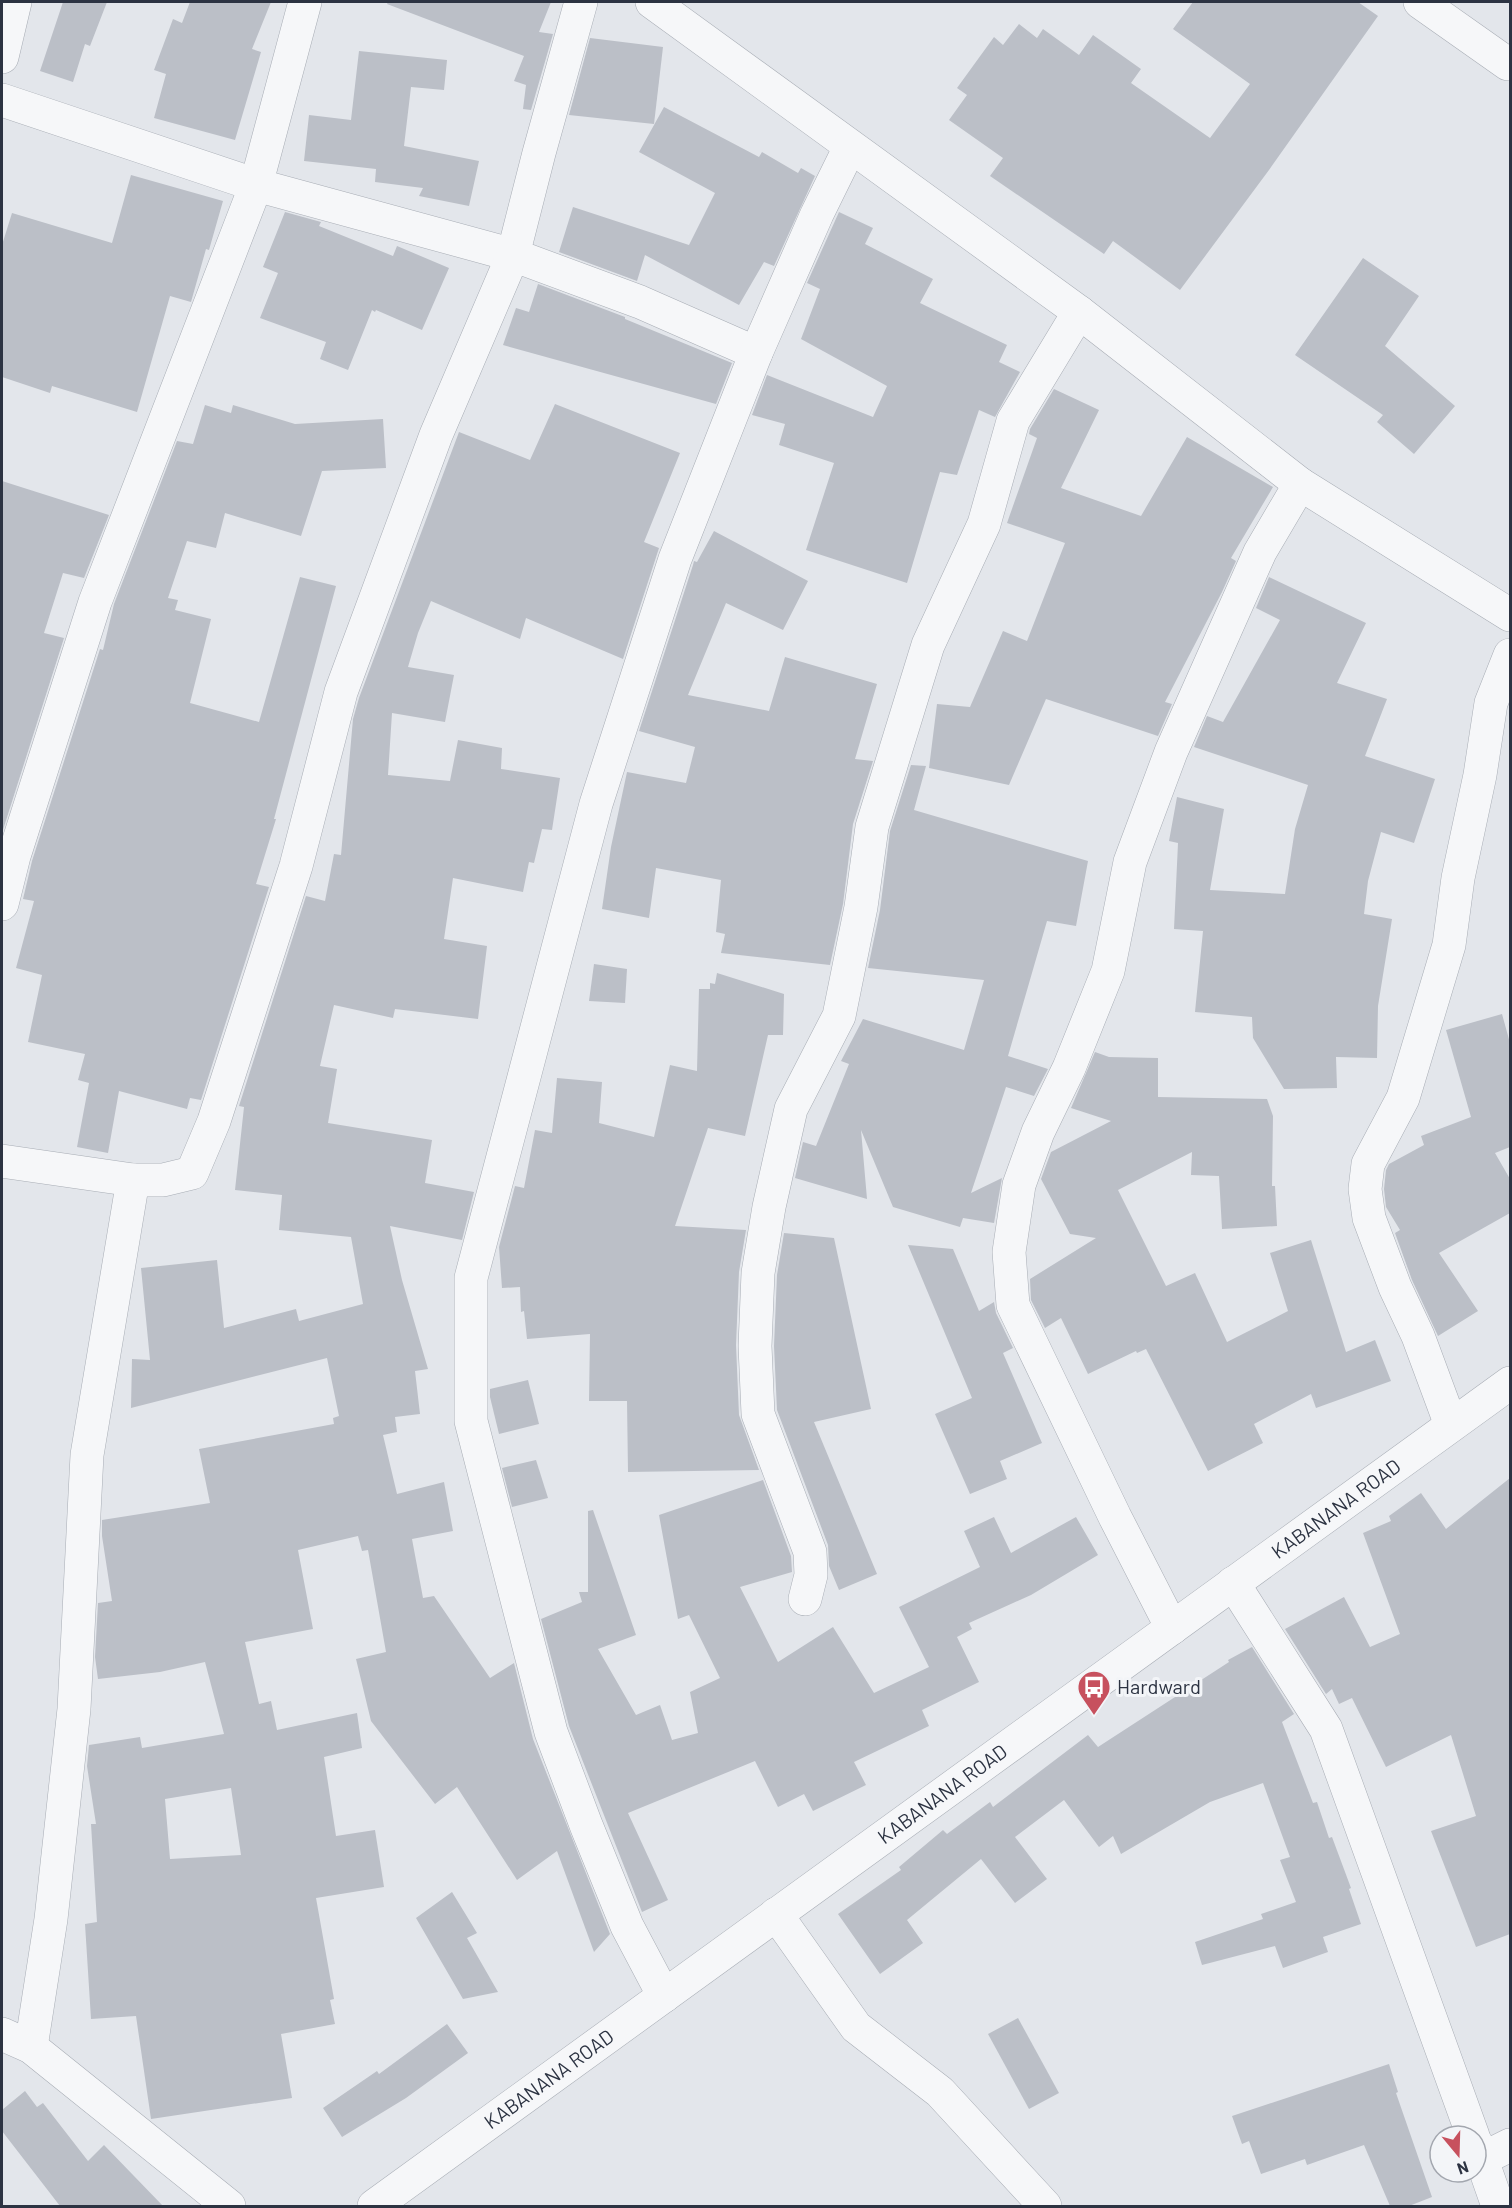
<svg xmlns="http://www.w3.org/2000/svg" width="1512" height="2208" font-family="Barlow,sans-serif">
<style>
.building{fill:#bbbfc7;fill-rule:evenodd}
.lines{fill:none;stroke-linecap:round;stroke-linejoin:round}
.minor-casing{stroke:#a8adb5;stroke-width:34}
.minor{stroke:#f6f7f9;stroke-width:33}
.labels{text-anchor:middle;stroke-width:6;stroke-linejoin:round;paint-order:stroke}
.street-label{font-size:20px;fill:#2c3342;stroke:#f3f5f8}
.poi-label{font-size:20px;fill:#2c3342;stroke:#f3f5f8;text-anchor:start}
</style>
<rect width="100%" height="100%" fill="#e3e6eb"/>
<g class="building">
<path d="M63,2H107L90,46L85,44L73,82L40,71Z"/>
<path d="M190,2H271L252,49L261,52L235,140L154,118L166,74L154,70L173,19L182,23Z"/>
<path d="M388,2H551L539,32L553,34L531,110L523,109L526,85L514,81L524,56L387,4Z"/>
<path d="M1193,2H1358L1378,16L1269,170L1180,290L1113,241L1104,254L990,176L1003,158L949,120L967,95L957,88L994,37L1003,45L1019,24L1037,38L1043,29L1079,55L1093,35L1141,69L1131,83L1210,138L1250,84L1173,29Z"/>
<path d="M590,38L663,47L654,124L569,115Z"/>
<path d="M359,51L447,60L444,90L411,87L404,146L479,161L469,206L419,196L423,188L375,182L376,169L304,161L309,115L351,120Z"/>
<path d="M664,107L759,157L762,152L798,173L801,168L815,176L774,266L764,262L739,305L645,255L637,281L559,252L573,207L689,245L715,193L639,152Z"/>
<path d="M131,175L223,201L209,250L206,249L191,302L170,296L137,412L52,386L50,393L2,377V245L12,213L112,243Z"/>
<path d="M285,212L321,222L319,226L393,256L397,246L449,268L422,330L376,310L375,312L372,310L348,370L320,359L326,342L260,318L278,273L263,267Z"/>
<path d="M839,212L873,228L865,244L933,279L920,303L1007,345L999,362L1020,372L995,417L979,410L957,475L940,472L907,583L806,550L834,463L779,445L785,424L752,415L767,375L873,417L887,386L801,339L820,289L807,283Z"/>
<path d="M1363,258L1419,296L1385,346L1455,406L1414,454L1377,422L1383,415L1295,355Z"/>
<path d="M538,284L625,317V319L732,363L716,404L503,345L516,308L529,312Z"/>
<path d="M1054,389L1099,410L1061,488L1141,516L1187,437L1273,487L1231,558L1236,561L1222,592L1165,702L1172,704L1158,736L1046,699L1009,785L929,768L937,704L970,707L1003,631L1027,641L1065,543L1007,523L1037,438L1029,434L1030,429Z"/>
<path d="M555,404L680,453L644,542L659,548L623,659L526,618L520,639L431,601L418,633L408,667L454,675L445,722L392,713L388,775L450,781L458,740L502,748L501,769L560,778L552,830L542,829L534,863L529,862L523,892L453,878L444,939L487,946L478,1019L395,1009L393,1018L334,1005L320,1066L337,1069L328,1123L432,1140L425,1183L474,1192L462,1240L390,1226L402,1280L428,1369L415,1371L420,1414L395,1417L397,1432L383,1435L397,1494L444,1482L453,1531L412,1539L423,1598L434,1596L490,1678L514,1663L533,1739L610,1934L594,1952L557,1851L517,1880L457,1787L435,1804L371,1721L356,1659L386,1652L368,1550L362,1551L358,1536L298,1550L313,1629L245,1642L259,1704L271,1701L277,1730L357,1713L362,1748L324,1757L336,1836L375,1830L384,1887L316,1898L334,1999L330,2000L335,2024L281,2034L292,2098L151,2119L136,2016L91,2019L85,1924L97,1922L91,1824H96L87,1766L89,1745L140,1737L142,1748L224,1734L205,1662L160,1672L98,1679L95,1657L98,1603L112,1601L102,1536V1520L210,1503L199,1449L334,1424L333,1418L339,1416L327,1358L131,1408L132,1359L150,1360L141,1268L217,1260L224,1328L296,1309L299,1321L363,1304L351,1237L279,1230L282,1195L235,1190L244,1107L239,1106L306,896L325,901L334,854L341,855L353,719L359,698L459,432L530,460ZM231,1788L241,1855L170,1859L165,1799Z"/>
<path d="M205,405L231,413L233,405L295,424L383,419L386,468L322,471L301,536L225,513L216,548L187,541L168,598L178,600L175,610L211,619L190,703L259,722L300,577L336,586L274,819H276L256,884L269,887L201,1100L190,1098L187,1109L119,1091L108,1153L77,1147L89,1083L78,1080L85,1054L28,1042L42,975L16,968L34,901L23,899L32,861L100,649L103,650L114,604L177,441L193,444Z"/>
<path d="M2,481L109,515L84,578L63,573L44,633L64,638L2,833Z"/>
<path d="M714,531L808,581L783,630L726,603L688,695L769,711L785,657L877,684L855,759L873,761L853,824L843,904L830,965L721,953L725,934L716,932L721,880L656,868L649,918L602,909L611,847L627,772L686,783L695,747L639,731L693,565L694,561L697,562Z"/>
<path d="M1269,577L1366,623L1337,683L1387,699L1365,756L1435,779L1414,843L1381,832L1368,881L1364,914L1392,919L1378,1006L1377,1058L1336,1057L1337,1088L1284,1089L1253,1038L1252,1017L1195,1012L1203,931L1174,929L1178,843L1169,841L1177,797L1224,809L1210,890L1285,894L1295,829L1308,785L1194,747L1207,716L1223,722L1280,620L1256,608Z"/>
<path d="M911,765L926,766L914,810L1088,861L1076,926L1047,921L1008,1056L1048,1069L1034,1096L1006,1087L971,1193L1002,1178L994,1223L963,1218L960,1227L893,1207L861,1130L867,1199L795,1178L803,1142L816,1146L849,1064L841,1061L863,1019L964,1050L984,980L868,968L880,910L890,831Z"/>
<path d="M594,964L627,969L625,1003L589,1001Z"/>
<path d="M717,973L784,994L783,1035H768L745,1136L708,1128L675,1226L746,1230L739,1272L736,1345L739,1415L759,1470L628,1472L627,1401H589L590,1334L527,1339L524,1311L521,1312L520,1287L502,1288L499,1247L515,1186L524,1188L535,1130L552,1133L557,1078L602,1082L599,1123L654,1137L670,1065L697,1071L699,989H710V983L715,984Z"/>
<path d="M1502,1014L1510,1043V1147L1495,1153L1510,1179V1213L1439,1253L1478,1311L1438,1336L1412,1280L1395,1233L1400,1230L1386,1207L1384,1189L1386,1170L1389,1164L1424,1145L1421,1136L1471,1117L1446,1030Z"/>
<path d="M1095,1052L1109,1057L1158,1058V1097L1267,1099L1273,1116L1272,1186H1275L1277,1226L1222,1229L1219,1176L1191,1175L1192,1152L1118,1190L1166,1286L1195,1273L1227,1342L1288,1311L1270,1253L1311,1240L1346,1352L1375,1340L1391,1381L1316,1408L1311,1394L1254,1424L1263,1443L1208,1471L1146,1349L1137,1353L1136,1351L1088,1374L1061,1318L1045,1328L1031,1300L1030,1279L1096,1238L1070,1234L1041,1179L1051,1152L1111,1121L1071,1108Z"/>
<path d="M784,1233L834,1238L871,1409L814,1422L877,1574L839,1590L829,1566L828,1545L777,1410L774,1346L777,1275Z"/>
<path d="M908,1245L953,1249L979,1311L994,1302L996,1313L1013,1348L1003,1353L1042,1443L1000,1461L1007,1479L970,1494L935,1414L972,1398Z"/>
<path d="M528,1380L539,1424L499,1434L490,1397V1389Z"/>
<path d="M536,1460L548,1498L512,1507L502,1468Z"/>
<path d="M1510,1478V1934L1476,1947L1431,1831L1476,1816L1451,1735L1386,1767L1352,1698L1339,1704L1332,1689L1326,1694L1285,1629L1344,1597L1370,1647L1400,1634L1363,1533L1391,1521L1389,1516L1421,1493L1446,1529Z"/>
<path d="M763,1480L791,1556L792,1572L740,1587L778,1662L833,1627L874,1693L929,1667L899,1607L980,1567L964,1531L994,1517L1011,1553L1076,1517L1098,1555L1031,1595L969,1623L972,1629L957,1637L979,1682L922,1710L929,1726L854,1762L866,1785L813,1811L804,1794L778,1807L755,1761L628,1813L668,1900L642,1912L569,1726L541,1619L582,1602L579,1592H588V1511L593,1510L636,1635L598,1649L636,1715L660,1705L672,1740L698,1733L690,1692L720,1678L689,1615L678,1619L659,1515Z"/>
<path d="M1252,1647L1294,1714L1282,1722L1313,1803L1317,1802L1329,1838L1332,1837L1351,1888L1349,1889L1361,1924L1323,1937L1328,1952L1283,1968L1275,1946L1202,1965L1195,1942L1263,1919L1261,1914L1296,1902L1280,1860L1290,1857L1263,1783L1210,1802L1121,1854L1113,1836L1099,1847L1064,1800L1015,1837L1047,1879L1015,1903L981,1859L907,1920L923,1943L880,1974L838,1914L901,1870L899,1867L943,1830L947,1834L990,1802L993,1807L1088,1735L1098,1747L1229,1662L1228,1660Z"/>
<path d="M452,1892L477,1933L467,1938L498,1992L463,1999L416,1918Z"/>
<path d="M1018,2018L1059,2093L1029,2109L988,2034Z"/>
<path d="M447,2024L468,2053L406,2098L342,2137L323,2108L377,2071L379,2074Z"/>
<path d="M1389,2064L1398,2092L1396,2093L1432,2197L1409,2206H1390L1364,2145L1307,2165L1305,2159L1261,2174L1249,2141L1242,2144L1232,2116Z"/>
<path d="M25,2091L37,2107L43,2103L88,2161L104,2145L163,2206H60L2,2131V2110Z"/>
</g>
<g class="lines">
<defs>
<g id="minor">
<path d="M652,2L1079,312L1300,484L1510,615"/>
<path d="M1420,2L1508,64"/>
<path d="M2,57L15,2"/>
<path d="M2,100L256,185L513,255L640,302L756,353"/>
<path d="M2,904L14,856L95,602L256,185L305,2"/>
<path d="M2,1161L133,1180H163L192,1173L214,1121L296,866L341,692L436,435L513,255L539,153L581,2"/>
<path d="M1451,1425L1418,1336L1395,1287L1369,1218L1365,1189L1368,1164L1403,1098L1449,945L1458,878L1480,775L1491,703L1510,655"/>
<path d="M1233,1583L1326,1729L1473,2136"/>
<path d="M805,1599L811,1575L810,1552L758,1414L755,1346L758,1273L769,1207L791,1109L839,1016L861,907L872,827L928,645L984,524L1013,421L1079,312"/>
<path d="M1172,1628L1115,1517L1013,1305L1009,1252L1019,1185L1038,1132L1069,1068L1108,971L1130,862L1171,752L1260,552L1300,484"/>
<path d="M776,1914L856,2027L940,2092L1045,2206"/>
<path d="M664,1996L627,1926L586,1825L551,1732L471,1421V1278L596,804L675,559L756,353L817,214L850,147"/>
<path d="M2,2034L31,2047L229,2206"/>
<path d="M31,2047L51,1919L74,1709L87,1455L133,1180"/>
<path d="M1476,2143L1498,2206"/>
<path d="M1482,2159L1510,2145"/>
<path id="s1" d="M374,2206L1510,1383"/>
</g>
</defs>
<use href="#minor" class="minor-casing"/>
<use href="#minor" class="minor"/>
</g>
<defs>
<symbol id="bus-pin" viewBox="-11 -11 22 30"><path d="M0 17L-7.5 6A9.5 9.5 0 1 1 7.5 6Z" fill="#c7515e" stroke="#f3f5f8"/><path d="M-5-6H5V4H4V6H2V4H-2V6H-4V4H-5ZM-3.5-4V0h7V-4ZM-3.5 1.2v1.5H-2V1.2ZM2 1.2v1.5H3.5V1.2Z" fill="#fff"/></symbol>
</defs>
<g fill-rule="evenodd">
<use href="#bus-pin" x="1075" y="1668" width="38" height="52"/>
</g>
<g class="labels">
<g class="street-label">
<text dy="7" stroke="none"><textPath href="#s1" startOffset="1188">KABANANA ROAD</textPath></text>
<text dy="7" stroke="none"><textPath href="#s1" startOffset="702">KABANANA ROAD</textPath></text>
<text dy="7" stroke="none"><textPath href="#s1" startOffset="216">KABANANA ROAD</textPath></text>
</g>
<g class="poi-label">
<text x="1117" y="1694">Hardward</text>
</g>
</g>
<rect width="1512" height="2208" fill="none" stroke="#2c3342" stroke-width="6"/>
<g transform="translate(1458 2154) rotate(161)"><circle r="28" fill="#f3f5f8" stroke="#a3a7af" stroke-width="1.5"/>
<path d="M0-4.5L10 22L0 15L-10 22Z" fill="#c7515e"/>
<text y="-9" font-size="16" font-weight="bold" text-anchor="middle" fill="#2c3342">N</text>
</g>
</svg>
